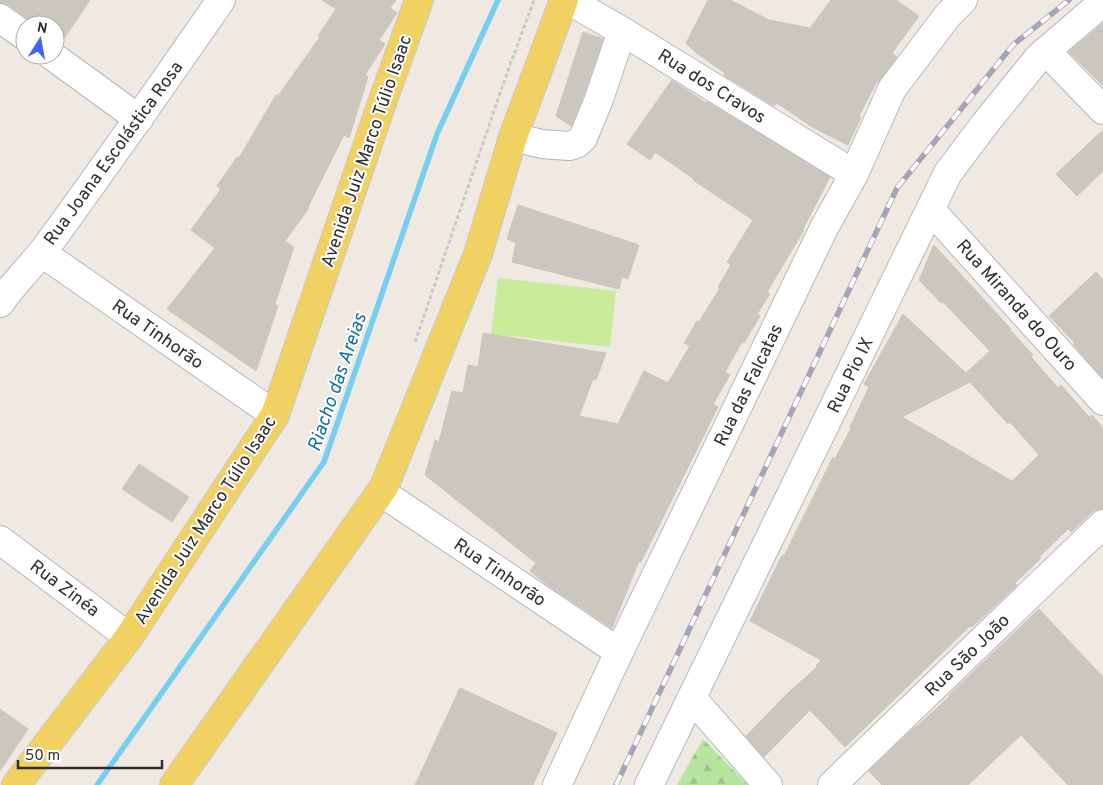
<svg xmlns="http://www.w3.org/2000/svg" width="1103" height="785" font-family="Overpass,sans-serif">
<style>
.forest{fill:url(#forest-firs)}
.pitch{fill:#c9ec9a}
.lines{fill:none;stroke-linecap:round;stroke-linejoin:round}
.stream{stroke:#75cff0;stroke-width:5.5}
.building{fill:#cbc7bf;stroke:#cbc5ba;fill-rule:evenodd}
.minor-casing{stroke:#b4b7c1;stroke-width:30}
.major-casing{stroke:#c9c9c9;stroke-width:30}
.path{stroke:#c9c9c9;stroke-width:3;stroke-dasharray:4 2.5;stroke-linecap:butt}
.minor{stroke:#fff;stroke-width:28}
.major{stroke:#f2d163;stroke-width:28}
.rail-casing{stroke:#a3a6b8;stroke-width:5.5}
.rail{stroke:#fff;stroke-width:4;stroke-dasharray:11;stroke-linecap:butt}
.labels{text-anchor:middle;stroke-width:4;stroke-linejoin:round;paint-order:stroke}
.street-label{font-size:18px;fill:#2e2e2e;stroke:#fff}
.water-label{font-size:19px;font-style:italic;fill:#0d6fa3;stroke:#fff}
</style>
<defs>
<pattern id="forest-firs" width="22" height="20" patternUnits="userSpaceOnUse" patternTransform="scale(1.25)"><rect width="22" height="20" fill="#b6e59e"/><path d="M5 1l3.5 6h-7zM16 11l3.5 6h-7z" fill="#9dc588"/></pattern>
</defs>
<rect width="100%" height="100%" fill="#efe9e1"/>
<path class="forest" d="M703,739L748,785H677Z"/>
<path class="pitch" d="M498,278L616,291L610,347L491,334Z"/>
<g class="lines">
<path class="stream" d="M97,785L324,462L437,134L498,0"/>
</g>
<g class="building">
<path d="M0,0H90L61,43L55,40V25H36L9,5L0,3Z"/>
<path d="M322,0H396L390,8L397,13L379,40L385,44L365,75L368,77L349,138L344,135L308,207L309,208L285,241L294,247L275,304L278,306L256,371L167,309L215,248L191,230L221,189L217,186L237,157L239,158L276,95L278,96L320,37L318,36L336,9Z"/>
<path d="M708,0H730L769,20L810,28L831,0H896L919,16L892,53L897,57L878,82L877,81L859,116L861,117L848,145L812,127L777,103L774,106L725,76V73L695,52L686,43Z"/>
<path d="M1103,23V86L1069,52Z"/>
<path d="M583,32L603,39L584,94L571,126L556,116Z"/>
<path d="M672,80L706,103L707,102L830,177L803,229L804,230L767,292L770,294L757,314L760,316L744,343L742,342L725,372L730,375L713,404L718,407L641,562L639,561L612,628L549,586L530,571L536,563L425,475L435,440L439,442L452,391L463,393L468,365L478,367L483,333L606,353L596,380L593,379L579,416L618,424L644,371L668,383L690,346L684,343L697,321L699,322L720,288L718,287L731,265L727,262L753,220L693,180L694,179L655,152L650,160L627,144Z"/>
<path d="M1103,130V171L1077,196L1056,174Z"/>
<path d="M518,205L639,245L628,279L622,277L619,289L512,262L516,243L507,239Z"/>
<path d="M934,245L1011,329L1010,330L1033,355L1031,357L1058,388L1061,385L1089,417L1092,415L1103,428V509L1094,510L1071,532L1068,529L1039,557L1041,558L1015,583L1017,585L972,627L970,626L845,747L810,710L764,757L746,736L787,694L817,667L816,666L821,660L750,621L782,555L784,556L833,457L835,459L851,428L850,427L869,387L864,384L903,314L966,373L990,351L943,302L941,303L919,280ZM970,382L1008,424L1010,422L1039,455L1012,481L902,417Z"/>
<path d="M1096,272L1103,280V378L1073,344L1075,343L1049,316Z"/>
<path d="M139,464L189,497L172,522L122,489Z"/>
<path d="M1039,609L1103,677V785H1068L1021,735L968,785H882L869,771L916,726V727L949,697L948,696Z"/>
<path d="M460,688L557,733L533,785H415Z"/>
<path d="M0,709L28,729L0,771Z"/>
</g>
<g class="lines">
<defs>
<g id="minor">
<path d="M568,0L622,31L854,174"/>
<path d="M0,18L25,36"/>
<path d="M1046,51L1103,110"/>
<path d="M51,55L139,119"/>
<path d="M513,137L542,144L569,146L576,144L583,138L599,99L622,31"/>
<path d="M931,210L1103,401"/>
<path d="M42,253L275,415"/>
<path d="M0,303C15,281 35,263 50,242C108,162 165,81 221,0"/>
<path d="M381,492L619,652"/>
<path d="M0,540L129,637"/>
<path d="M692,698L768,785"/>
<path d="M557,785L619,652L824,228L854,174L892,89L948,15L963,0"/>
<path d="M649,785L948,173L984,125L1039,57L1103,2"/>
<path d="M832,785L1103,524"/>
</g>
<g id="major">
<path d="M16,785L129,637L275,415L383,100L419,0"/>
<path d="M174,785L384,487L478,254L513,137L564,0"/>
</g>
</defs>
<use href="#minor" class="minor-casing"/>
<use href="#major" class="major-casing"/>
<path class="path" d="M415,342L505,79L534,0"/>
<use href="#minor" class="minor"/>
<use href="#major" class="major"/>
<defs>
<path id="rail" d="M616,785L897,188L1013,45L1069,0"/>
</defs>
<use href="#rail" class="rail-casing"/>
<use href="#rail" class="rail"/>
</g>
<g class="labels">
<g class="street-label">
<text transform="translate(712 86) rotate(32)" y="6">Rua dos Cravos</text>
<text transform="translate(366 151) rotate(-71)" y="6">Avenida Juiz Marco Túlio Isaac</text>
<text transform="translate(113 153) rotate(-54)" y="6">Rua Joana Escolástica Rosa</text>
<text transform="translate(1017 305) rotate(48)" y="6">Rua Miranda do Ouro</text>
<text transform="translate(158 334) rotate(35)" y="6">Rua Tinhorão</text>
<text transform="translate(850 375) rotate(-64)" y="6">Rua Pio IX</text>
<text transform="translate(748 385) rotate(-64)" y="6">Rua das Falcatas</text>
<text transform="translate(205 520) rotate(-57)" y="6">Avenida Juiz Marco Túlio Isaac</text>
<text transform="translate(500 572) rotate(34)" y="6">Rua Tinhorão</text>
<text transform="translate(65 588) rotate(37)" y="6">Rua Zinéa</text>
<text transform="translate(967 655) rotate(-44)" y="6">Rua São João</text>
</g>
<g class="water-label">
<text transform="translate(336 382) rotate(-71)" y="7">Riacho das Areias</text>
</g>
</g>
<g transform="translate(40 40) rotate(11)"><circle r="24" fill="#ffffff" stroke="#ababab"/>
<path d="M0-4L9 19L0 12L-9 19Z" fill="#4264fb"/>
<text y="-8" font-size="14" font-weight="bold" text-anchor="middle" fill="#2e2e2e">N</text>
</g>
<path d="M18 760v8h144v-8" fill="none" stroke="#2e2e2e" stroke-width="2.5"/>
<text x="25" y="760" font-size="15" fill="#2e2e2e" stroke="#ffffff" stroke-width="4" paint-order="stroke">50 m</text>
</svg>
